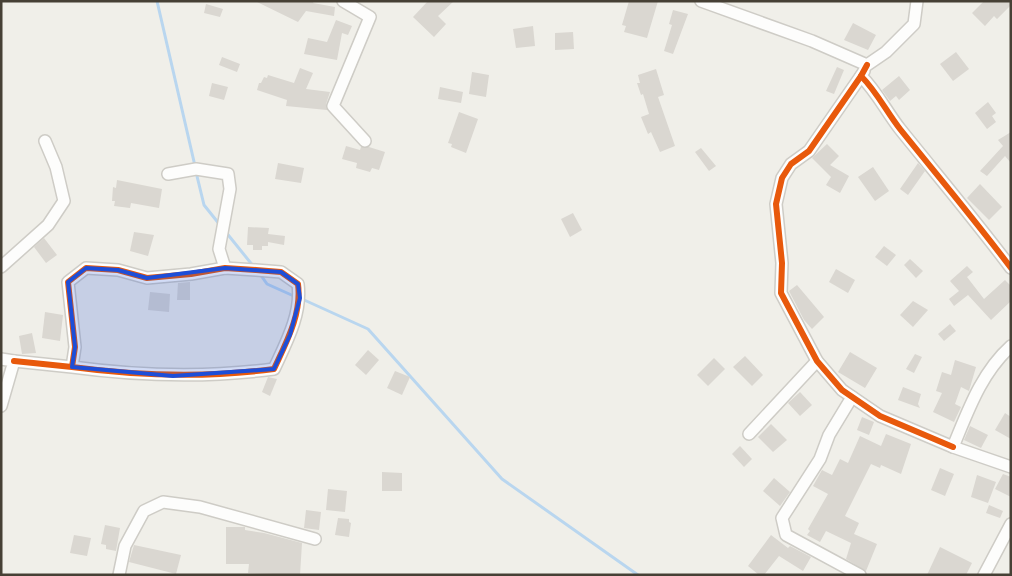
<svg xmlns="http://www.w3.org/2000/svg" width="1012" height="576" font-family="'Archivo Narrow',sans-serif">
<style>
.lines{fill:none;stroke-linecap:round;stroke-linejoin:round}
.stream{stroke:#b9d6ef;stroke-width:3}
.building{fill:#dad7d1}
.street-casing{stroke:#ceccc6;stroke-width:14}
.street{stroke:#fdfdfc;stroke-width:11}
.cycleway-casing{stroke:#fff;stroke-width:9}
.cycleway{stroke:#e8590c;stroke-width:6}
.marked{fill:#1d4ed8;fill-opacity:0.2;stroke:#1d4ed8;stroke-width:4;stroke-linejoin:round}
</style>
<rect width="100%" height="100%" fill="#f0efe9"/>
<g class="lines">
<g class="stream">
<path d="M157,1L195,166"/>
<path d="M196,172L204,205L220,225"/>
<path d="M225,231L254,267"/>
<path d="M260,274L267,284L296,297"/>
<path d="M302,299L368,329L502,479L638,575"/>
</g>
</g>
<g class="building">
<path d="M255,1H314L313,3L335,7L334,16L306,11L298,22Z"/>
<path d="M428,1H454L438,16L446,24L434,37L413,17Z"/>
<path d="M629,1H658L647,38L624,32L626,26L622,25Z"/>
<path d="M984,1H1011V5L997,19L994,16L985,26L972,13Z"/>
<path d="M206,4L223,9L220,17L204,13Z"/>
<path d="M673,10L688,14L673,54L664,51L672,25L669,24Z"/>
<path d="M336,20L352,26L348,35L342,33L337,60L304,54L308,38L327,42Z"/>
<path d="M853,23L876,35L868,50L844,40Z"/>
<path d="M533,26L535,46L516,48L513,29Z"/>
<path d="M573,32L574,49L555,50V33Z"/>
<path d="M956,52L969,69L953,81L940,64Z"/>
<path d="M222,57L240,64L237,72L219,65Z"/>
<path d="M837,67L844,70L834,94L826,91Z"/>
<path d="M300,68L313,73L306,89L330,92L326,104L327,110L286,106L287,100L257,90L259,83H261L264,77L267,78L268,75L294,83Z"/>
<path d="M656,69L664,95L658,97L675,146L660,152L651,132L648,134L641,117L649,114L643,94L641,95L637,83H640L638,75Z"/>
<path d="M472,72L489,75L486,97L469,94Z"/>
<path d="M899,76L910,90L899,100L896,96L890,101L882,90Z"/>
<path d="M212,83L228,87L224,100L209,96Z"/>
<path d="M440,87L463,92L461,103L438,99Z"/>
<path d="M988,102L996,113L992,116L996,122L987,129L975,113Z"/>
<path d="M459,112L478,119L466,153L451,147L452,144L448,143Z"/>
<path d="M1011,132V163L1005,156L987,176L980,171L1003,146L998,140Z"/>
<path d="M827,144L839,156L830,165L849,176L840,193L826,185L831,177L812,158Z"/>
<path d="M346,146L360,150L361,147H369L385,152L379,170L372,168L370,172L356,168L357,163L342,159Z"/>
<path d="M701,148L716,166L709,171L695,152Z"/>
<path d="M278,163L304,168L301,183L275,179Z"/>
<path d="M918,163L925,171L908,195L900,189Z"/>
<path d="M873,167L889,191L875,201L858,177Z"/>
<path d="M117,180L162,189L159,208L131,203L130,208L114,206L115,201H112L113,187L116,188Z"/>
<path d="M980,184L1002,207L989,220L967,198Z"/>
<path d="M573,213L582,230L570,237L561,219Z"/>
<path d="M248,227L269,228L268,234L285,236L284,245L268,242V246H262V250H253V245H247Z"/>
<path d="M134,232L154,235L148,256L130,251Z"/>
<path d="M44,238L57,255L46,263L34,247Z"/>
<path d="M884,246L896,255L887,266L875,257Z"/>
<path d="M910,259L923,271L916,278L904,265Z"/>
<path d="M967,266L973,272L967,277L984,299L1005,280L1011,286V301L991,320L968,295L954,306L949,299L959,291L950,281Z"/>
<path d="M836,269L855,280L848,293L829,282Z"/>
<path d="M190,282V300H177L178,283Z"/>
<path d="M797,285L824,317L812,329L804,320L789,291Z"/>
<path d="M150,292L170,294L169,312L148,310Z"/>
<path d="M913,301L928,310L913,327L900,315Z"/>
<path d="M45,312L63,315L60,341L42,338Z"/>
<path d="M950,324L956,331L944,341L938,334Z"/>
<path d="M32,333L36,353L22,354L19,336Z"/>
<path d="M368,350L379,360L366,375L355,365Z"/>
<path d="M850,352L877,368L865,388L838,372Z"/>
<path d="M915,354L922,357L914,373L906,369Z"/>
<path d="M745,356L763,375L752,386L733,367Z"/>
<path d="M714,358L725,369L708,386L697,375Z"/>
<path d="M955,360L976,367L969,391L961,387L955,404L961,407L954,422L933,412L942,393L936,391L942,372L951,375Z"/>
<path d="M395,371L410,377L402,395L387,388Z"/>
<path d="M268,377L277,379L270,396L262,392Z"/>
<path d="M903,387L921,394L918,404L920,408L898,400Z"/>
<path d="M800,392L812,405L800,416L788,403Z"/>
<path d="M1005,413L1011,417V439L995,430Z"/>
<path d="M862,417L874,422L869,435L857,430Z"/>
<path d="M771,424L787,440L773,452L758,437Z"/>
<path d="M970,426L988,435L981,448L964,440Z"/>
<path d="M886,434L911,444L901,474L881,465L880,468L871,464L845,516L859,523L854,534L877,544L866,571L846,559L851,543L826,531L820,542L807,535L810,531L808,529L828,494L813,486L822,470L832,475L840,459L848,463L860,436L881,446Z"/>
<path d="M740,446L752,459L744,467L732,454Z"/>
<path d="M940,468L954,474L945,496L931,490Z"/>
<path d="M382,472L402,473V491H382Z"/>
<path d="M1003,474L1011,477V497L995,489Z"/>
<path d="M977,475L996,482L988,503L971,497Z"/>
<path d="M774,478L790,492L780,506L763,491Z"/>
<path d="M328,489L347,491L345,512L326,510Z"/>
<path d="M989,505L1003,511L1000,518L986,513Z"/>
<path d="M306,510L321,512L319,530L304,528Z"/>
<path d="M338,518L349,519V522L351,523L349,537L335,535Z"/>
<path d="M105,525L120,528L116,551L106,549V545L101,544Z"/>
<path d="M226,527H245V530L264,533L302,543L300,575L248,573L249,564H226Z"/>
<path d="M74,535L91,538L87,556L70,553Z"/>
<path d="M771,535L788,548L790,546L811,557L803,571L779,556L764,575H759L748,566Z"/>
<path d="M134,545L181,555L176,574L129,562Z"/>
<path d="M940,547L972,563L966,575H927Z"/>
</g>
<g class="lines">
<defs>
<g id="street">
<path d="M343,1L370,17L333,106L365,141"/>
<path d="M701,1L812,41L867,65L886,52L914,24L917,1"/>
<path d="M864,71L861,76C877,92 886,111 900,129C937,175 975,220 1011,268"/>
<path d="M861,76L809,151L791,164L782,178L776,204L782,263L781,293L817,361L842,390L880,416L953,447"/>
<path d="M168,174L196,169L228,174L230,189L219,249L225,268"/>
<path d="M1,267L48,225L64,201L56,167L45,141"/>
<path d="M1011,346C981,373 968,411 953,447L1011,467"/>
<path d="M1,359L14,361L1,406"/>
<path d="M14,361L72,367L75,347L68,282L86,268L118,270L147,278L191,274L225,268L256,270L281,272L298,284C302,314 286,343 274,369C206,378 139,376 72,367"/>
<path d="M852,397L829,435L820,459L782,518L786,535L860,575"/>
<path d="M749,434L817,361"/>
<path d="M119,575L125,546L144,511L163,502L200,507L315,539"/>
<path d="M984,575L1011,524"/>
</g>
</defs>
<use href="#street" class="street-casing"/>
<use href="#street" class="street"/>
<defs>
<g id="cycleway">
<path d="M867,65L861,76C877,92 886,111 900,129C937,175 975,220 1011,268"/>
<path d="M861,76L809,151L791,164L782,178L776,204L782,263L781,293L817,361L842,390L880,416L953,447"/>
<path d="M14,361L72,367L75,347L68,282L86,268L118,270L147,278L191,274L225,268L256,270L281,272L298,284C302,314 286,343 274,369C206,378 139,376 72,367"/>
</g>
</defs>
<use href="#cycleway" class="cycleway-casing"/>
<use href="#cycleway" class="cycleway"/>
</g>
<path class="marked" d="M86,268L118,270L147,278L225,268L281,272L298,284L300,298L290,335L274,369L173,376L72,367L75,347L68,282Z"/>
<rect width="1012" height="576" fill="none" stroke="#464035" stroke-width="5"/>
</svg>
